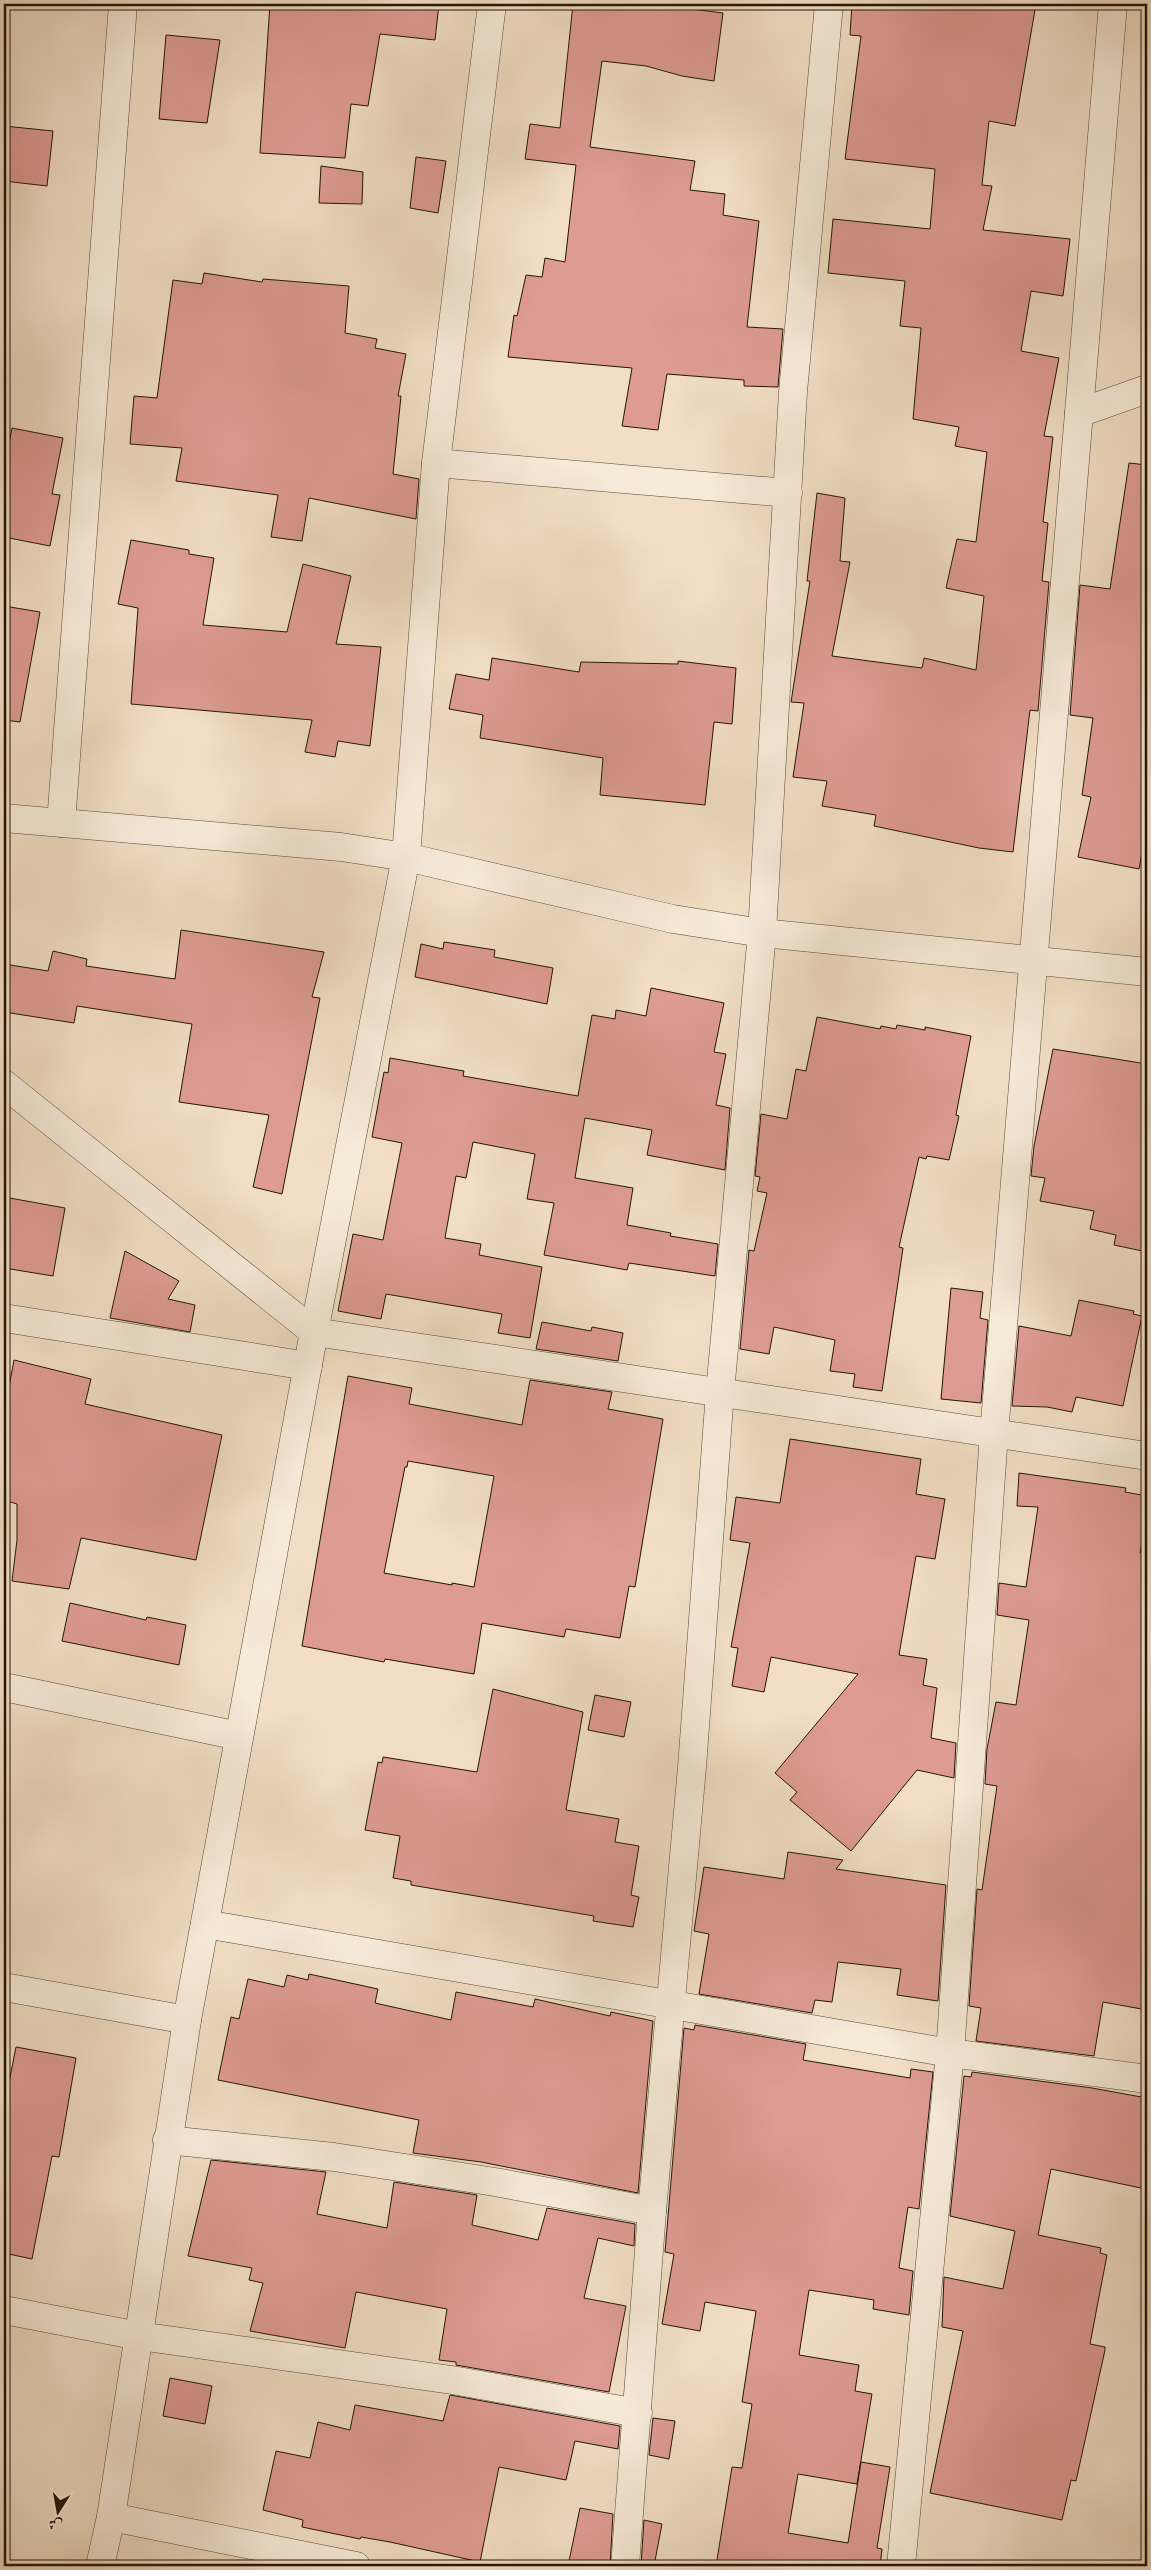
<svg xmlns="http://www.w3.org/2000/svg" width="1151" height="2570" font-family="'Libre Bodoni',Amiri,serif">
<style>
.building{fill:#dd9b91;stroke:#241407;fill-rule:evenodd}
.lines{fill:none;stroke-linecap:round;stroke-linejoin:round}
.minor-casing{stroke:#574636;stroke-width:29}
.minor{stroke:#f6ead9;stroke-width:28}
</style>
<rect width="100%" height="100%" fill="#f1dec4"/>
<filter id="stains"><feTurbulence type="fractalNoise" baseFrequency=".004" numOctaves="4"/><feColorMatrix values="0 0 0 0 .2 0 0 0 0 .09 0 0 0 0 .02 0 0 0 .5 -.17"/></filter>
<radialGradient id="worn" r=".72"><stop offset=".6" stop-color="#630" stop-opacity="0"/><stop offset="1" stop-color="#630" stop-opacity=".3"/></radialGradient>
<g class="building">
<path d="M270,4H439L435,40L380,34L368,106L351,104L345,158L260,153Z"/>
<path d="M573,4H693L692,9L723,13L714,81L682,76L646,66L602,61L590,147L695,161L690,190L725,194L723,215L759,221L747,327L783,329L778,387L744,386V380L667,374L658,430L622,426L632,368L508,357L514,315L517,316L526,275L542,277L545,258L565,262L576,165L525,159L530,124L560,128Z"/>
<path d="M852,4H1036L1015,126L989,121L982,185L992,186L983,230L1070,239L1063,296L1031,291L1021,351L1059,358L1044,436L1053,437L1043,522L1048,523L1042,581L1049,582L1038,711L1030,710L1013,852L979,848L874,826L876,815L822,806L827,781L793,777L804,703L791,702L810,581H807L817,493L845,498L840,561L850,562L832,656L922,668L924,658L976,670L984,596L946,588L957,539L976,542L987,452L955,446L959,427L913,419L921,328L900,326L905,281L828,273L833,219L930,229L935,169L845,159L861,36L850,35Z"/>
<path d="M166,35L220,40L207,123L159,119Z"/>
<path d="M4,126L53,131L47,186L4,181Z"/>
<path d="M416,157L446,161L438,213L410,208Z"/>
<path d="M321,166L363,172L362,204L319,203Z"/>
<path d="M204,273L262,282L263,279L349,286L345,333L377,339L375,348L406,354L398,396H401L393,474L419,479L416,519L309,498L302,541L271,537L278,495L176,481L182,448L130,444L134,396L157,398L173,280L202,284Z"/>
<path d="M12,428L63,438L52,494L60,495L50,546L4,537V472Z"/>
<path d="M1129,463L1147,465V825L1139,869L1078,857L1091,797L1082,795L1093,718L1070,715L1080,585L1110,589Z"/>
<path d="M131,540L189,550V554L214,558L203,625L287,632L303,564L351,576L336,644L381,647L370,746L338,741L335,757L305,752L312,720L131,704L138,608L118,604Z"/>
<path d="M4,606L40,612L20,722L4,720Z"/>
<path d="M492,658L579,672L581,662L678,664V661L736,668L732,724L714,722L705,805L600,795L603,758L480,738L483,715L449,709L456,674L489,680Z"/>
<path d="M181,930L324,952L312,997L320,998L282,1194L253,1187L269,1115L179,1102L192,1024L77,1006L74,1023L4,1012V964L48,971L53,951L87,959L86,966L175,979Z"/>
<path d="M444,942L495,950L494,957L553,968L547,1004L415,977L421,944L443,949Z"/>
<path d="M651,988L724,1003L714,1052L726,1054L716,1105L730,1108L725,1170L647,1155L652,1130L585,1118L575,1178L633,1188L627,1225L671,1233L670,1236L718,1244L715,1276L629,1263L627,1270L544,1255L554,1203L527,1199L535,1154L473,1142L466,1178L456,1176L445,1238L481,1244L479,1255L542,1267L530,1338L498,1333L502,1314L386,1294L381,1319L338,1311L353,1234L383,1240L402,1143L372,1137L384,1072L388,1073L390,1058L464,1071L463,1076L578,1096L592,1015L615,1019L616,1010L646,1016Z"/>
<path d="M817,1017L880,1029L881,1026L896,1029L897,1025L925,1030V1027L971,1036L956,1115L959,1116L949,1160L927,1156L926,1159L919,1157L899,1247L903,1248L882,1391L853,1387L855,1374L830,1371L835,1340L774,1327L769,1354L740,1349L749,1250L754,1251L767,1193L757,1191L760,1177L755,1176L761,1114L787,1119L796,1069L806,1071Z"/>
<path d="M1053,1049L1147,1064V1252L1114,1245L1116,1235L1090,1229L1094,1211L1040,1201L1045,1178L1031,1176L1034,1146Z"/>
<path d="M4,1197L65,1208L53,1276L4,1268Z"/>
<path d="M125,1251L179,1281L168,1299L195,1305L190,1332L110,1318Z"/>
<path d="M951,1288L983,1292L980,1318L988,1320L981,1403L941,1399Z"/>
<path d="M1079,1300L1134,1311L1133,1314L1142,1316L1123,1406L1076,1397L1072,1412L1047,1407L1012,1406L1019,1326L1071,1336Z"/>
<path d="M542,1322L591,1331L592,1327L623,1333L618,1361L536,1349Z"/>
<path d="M14,1360L91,1379L85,1404L222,1435L196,1560L81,1538L69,1589L12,1581L17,1540V1504L4,1500V1414Z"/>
<path d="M348,1376L412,1388L409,1404L522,1425L530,1380L612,1392L608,1409L663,1419L635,1587L629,1586L620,1638L566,1629L564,1637L482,1623L474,1674L385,1659L384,1662L302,1646ZM408,1461L494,1476L474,1587L452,1583V1585L384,1573L405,1467H407Z"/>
<path d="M790,1439L921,1459L916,1494L945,1499L935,1559L916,1556L899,1655L927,1659L923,1685L937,1688L931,1738L956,1743L954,1778L917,1770L851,1851L790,1800L797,1792L775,1773L858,1674L771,1657L764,1692L732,1686L738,1648L731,1647L750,1543L730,1540L736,1497L780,1503Z"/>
<path d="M1019,1473L1126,1488L1125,1492L1147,1496V1513L1140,1553H1147V2010L1103,2002L1094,2056L976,2041L981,2008L969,2006L977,1889L982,1890L997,1786L985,1784L987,1749L996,1702L1016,1705L1029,1620L997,1615L999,1583L1026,1587L1038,1507L1017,1506Z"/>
<path d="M70,1603L146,1620L147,1617L186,1625L179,1665L62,1641Z"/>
<path d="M493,1689L583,1712L566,1810L619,1819L615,1842L639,1846L631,1895L639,1897L633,1927L593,1921L594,1916L411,1885V1881L393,1878L400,1836L365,1830L378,1762L382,1763L383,1757L477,1772Z"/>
<path d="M595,1695L631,1702L624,1737L588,1730Z"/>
<path d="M788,1852L843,1860L836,1869L946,1885L938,2001L897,1995L901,1969L838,1962L832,2002L815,2000L812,2013L699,1994L709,1934L694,1931L704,1867L784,1879Z"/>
<path d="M309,1974L378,1989L375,2003L451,2020L456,1992L533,2007L535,1999L610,2016L611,2012L653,2021L638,2193L481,2162L413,2153L419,2120L218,2080L231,2017L239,2019L248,1979L284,1987L287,1975L308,1980Z"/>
<path d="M695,2025L806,2044L803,2060L910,2078L911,2069L933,2072L919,2209L908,2207L899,2268L913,2271L909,2315L873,2309L874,2300L809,2290L799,2355L859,2365L855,2391L872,2394L857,2484L798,2474L788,2533L848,2543L861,2462L890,2467L877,2548L882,2549L880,2566H716L732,2467L742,2468L752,2404L742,2402L756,2311L705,2302L700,2331L662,2324L674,2254L665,2252L684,2028L694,2030Z"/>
<path d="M16,2047L76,2058L59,2157L52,2156L32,2259L4,2253V2108Z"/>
<path d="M972,2072L1092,2088L1147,2098V2155L1141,2188L1051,2169L1038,2235L1101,2248L1100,2253L1107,2255L1090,2344L1105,2347V2350L1076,2481L1071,2480L1062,2520L930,2493L963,2331L942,2327L944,2277L1003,2289L1015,2231L950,2216L964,2076L971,2077Z"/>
<path d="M211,2160L326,2172L317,2214L387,2228L394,2182L477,2195L472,2225L538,2240L547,2208L635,2224L634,2246L598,2238L584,2298L626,2306L609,2392L456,2365V2362L439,2360L447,2309L356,2292L345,2348L250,2331L263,2283L249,2280L252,2268L188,2256Z"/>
<path d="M170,2378L212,2386L205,2424L163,2416Z"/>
<path d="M450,2395L620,2426L618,2449L575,2441L566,2480L499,2467L480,2562L390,2542L361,2537L360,2539L302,2527L303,2520L263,2510L276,2451L310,2458L318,2422L350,2430L355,2405L443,2421Z"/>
<path d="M653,2418L675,2421L669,2459L649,2455Z"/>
<path d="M580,2508L613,2514L610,2566H568Z"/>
<path d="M644,2520L662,2524L654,2566H641Z"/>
</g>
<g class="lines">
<defs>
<g id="minor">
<path d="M1079,413L1147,389"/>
<path d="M436,463L788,493"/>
<path d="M4,818L341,847L406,857L673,919L762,933L1147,972"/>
<path d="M61,823L123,4"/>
<path d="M4,1084L314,1332L1147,1456"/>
<path d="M4,1318L308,1366"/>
<path d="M4,1687L239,1736"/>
<path d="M205,1924L950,2053L1147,2079"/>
<path d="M4,1987L187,2020"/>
<path d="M167,2140L334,2157L495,2182L652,2211"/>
<path d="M4,2310L139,2336L452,2380L638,2413"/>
<path d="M111,2517L356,2566"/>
<path d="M100,2566L111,2517L187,2020L314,1332L406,857L436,463L492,4"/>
<path d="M625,2566L652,2211L692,1767L720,1392L762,933L793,392L829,4"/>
<path d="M901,2566L950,2053L994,1434L1113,4"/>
</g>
</defs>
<use href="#minor" class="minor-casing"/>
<use href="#minor" class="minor"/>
</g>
<rect width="1151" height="2570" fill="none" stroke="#f1dec4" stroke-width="20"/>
<rect x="5" y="5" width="1141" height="2560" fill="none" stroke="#241407" stroke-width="2.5"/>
<rect x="10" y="10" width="1131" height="2550" fill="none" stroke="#241407"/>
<g transform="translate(58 2512) rotate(191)" stroke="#f6ead9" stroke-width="4" paint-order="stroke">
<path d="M0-4L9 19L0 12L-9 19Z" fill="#241407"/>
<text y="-8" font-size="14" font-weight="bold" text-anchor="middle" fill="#241407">ش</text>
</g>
<rect width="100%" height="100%" filter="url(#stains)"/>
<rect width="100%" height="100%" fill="url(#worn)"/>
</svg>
